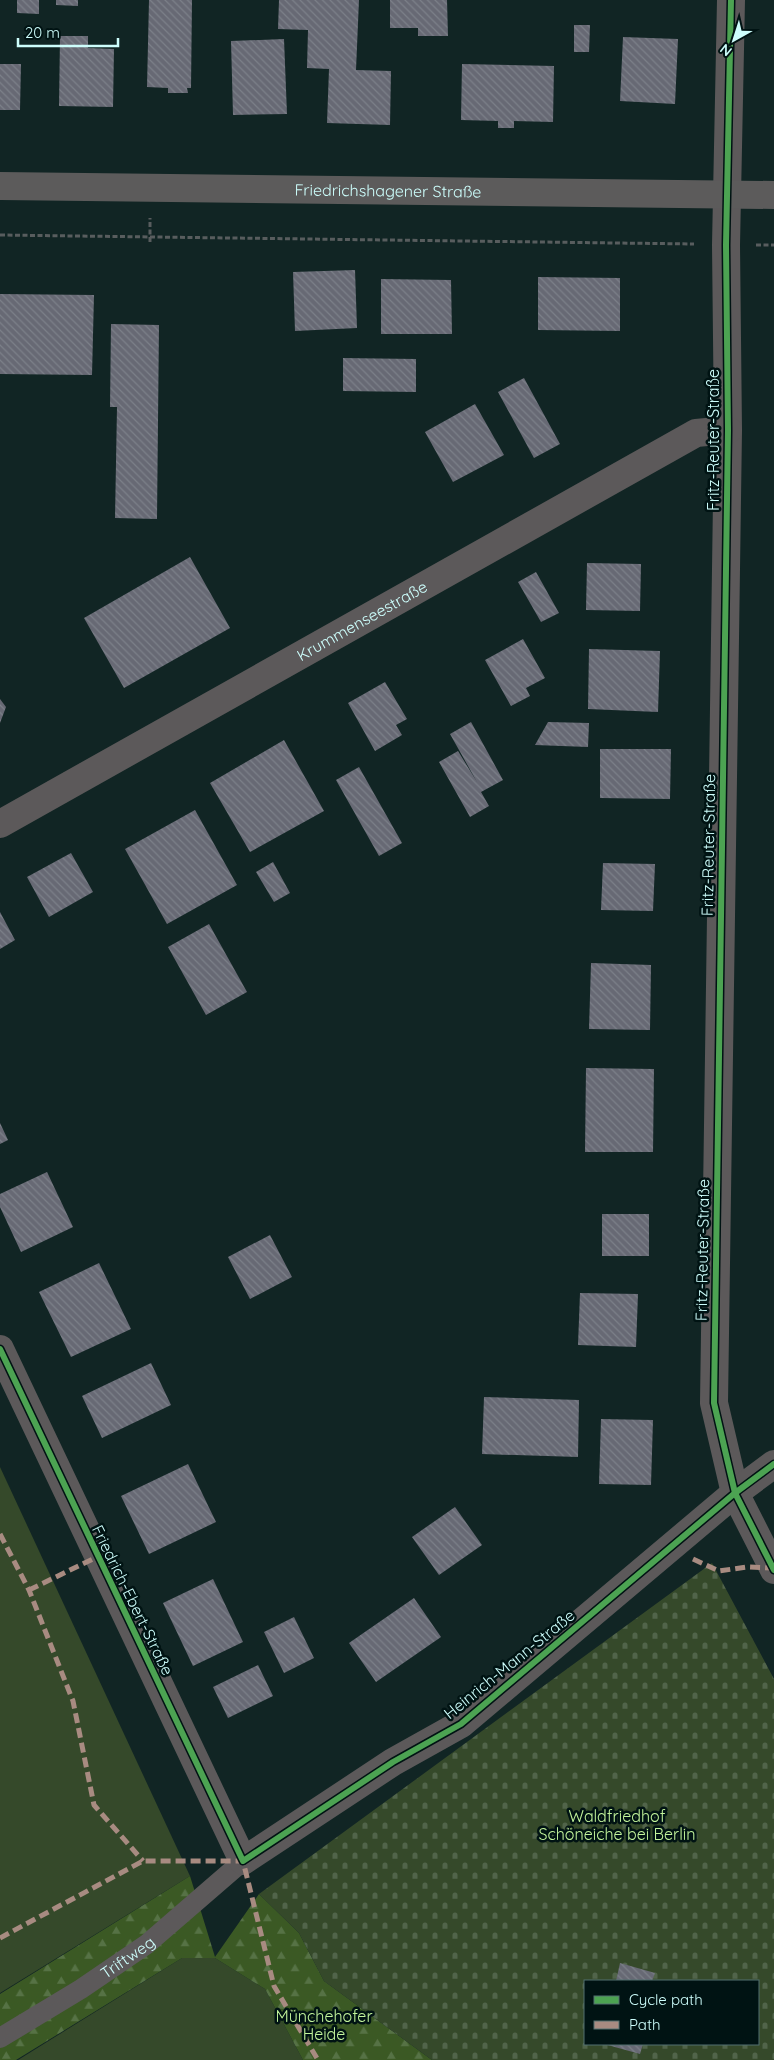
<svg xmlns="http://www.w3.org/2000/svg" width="774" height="2060" font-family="Quicksand,sans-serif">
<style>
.green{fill:#35492a}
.forest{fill:url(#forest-firs)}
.cemetery{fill:url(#cemetery-stones);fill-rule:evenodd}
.building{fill:url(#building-back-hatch)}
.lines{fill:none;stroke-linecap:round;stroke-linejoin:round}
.path{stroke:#585d5e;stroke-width:3;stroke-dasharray:5 2.5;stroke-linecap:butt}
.service{stroke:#5c595a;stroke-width:20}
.minor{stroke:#5c595a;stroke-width:28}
.secondary{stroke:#5c5b5b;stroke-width:28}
.quiet{stroke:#a88b81;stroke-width:5;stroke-dasharray:10 5;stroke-linecap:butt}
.cycleway-casing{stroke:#001313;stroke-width:9}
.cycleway{stroke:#4ca352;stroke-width:6}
.labels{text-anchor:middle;stroke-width:5;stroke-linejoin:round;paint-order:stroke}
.street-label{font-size:16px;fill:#cdfefc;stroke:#001313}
.park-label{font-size:16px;fill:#c3f59c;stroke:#001313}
</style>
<defs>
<pattern id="forest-firs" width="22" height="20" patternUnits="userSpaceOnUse" patternTransform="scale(1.25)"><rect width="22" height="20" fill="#3b5924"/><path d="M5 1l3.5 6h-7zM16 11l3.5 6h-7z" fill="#567245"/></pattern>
<pattern id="cemetery-stones" width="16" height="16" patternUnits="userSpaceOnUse" patternTransform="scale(1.25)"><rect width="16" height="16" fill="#35492a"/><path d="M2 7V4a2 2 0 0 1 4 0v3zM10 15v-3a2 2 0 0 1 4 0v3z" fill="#51644a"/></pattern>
<pattern id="building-back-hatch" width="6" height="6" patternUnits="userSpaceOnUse" patternTransform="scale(1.25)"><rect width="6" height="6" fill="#676974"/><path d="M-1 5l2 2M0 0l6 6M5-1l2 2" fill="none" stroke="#7c8089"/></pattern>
</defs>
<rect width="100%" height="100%" fill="#112524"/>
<g class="green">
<path d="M0,1467L190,1876L0,1993Z"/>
<path d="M182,1958H215L265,1989L303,2060H18Z"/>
</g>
<path class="forest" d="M190,1876L215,1957L259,1894L299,1933L324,1981L432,2060H303L265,1989L215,1958H182L16,2060H0V1994Z"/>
<path class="cemetery" d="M712,1563L774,1679V2060H432L324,1981L299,1933L259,1894ZM585,1981H758V2044H585Z"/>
<g class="building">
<path d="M17,0H39V14L17,13Z"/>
<path d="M56,0H78V6L56,5Z"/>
<path d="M149,0H192L191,88H187L188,93H168V88L147,87Z"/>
<path d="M279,0H359L356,70L391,71L390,125L327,123L329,69L307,68L308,30L278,29Z"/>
<path d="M390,0H447L448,36H418V28H390Z"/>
<path d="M574,25H590L589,52H574Z"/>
<path d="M60,36H88V48L114,49L113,107L59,106Z"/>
<path d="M623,37L678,39L675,104L620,101Z"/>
<path d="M284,39L287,114L233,115L231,41Z"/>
<path d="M0,64H21L20,110H0Z"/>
<path d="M462,64L554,66L553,122L514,121V128H498V121L461,120Z"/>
<path d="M355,270L357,328L295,331L293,272Z"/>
<path d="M538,277L620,278V331L538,330Z"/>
<path d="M381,279L451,280L452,334H381Z"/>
<path d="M0,294L94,295L92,375L0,374Z"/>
<path d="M111,324L159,325L157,519L115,518L117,407H110Z"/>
<path d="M343,358L416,359V392L343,391Z"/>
<path d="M524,378L560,444L534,458L498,392Z"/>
<path d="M475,404L504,455L453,482L425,432Z"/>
<path d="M190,557L230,628L124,688L84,618Z"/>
<path d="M587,563L641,564L640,611L586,610Z"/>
<path d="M536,572L559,613L541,622L518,582Z"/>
<path d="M523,639L545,678L526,688L530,696L511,706L485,660Z"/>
<path d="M589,649L660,651L658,712L588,709Z"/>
<path d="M385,682L407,719L396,725L402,735L375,751L348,703Z"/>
<path d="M0,699L6,707L0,723Z"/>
<path d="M471,722L503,780L481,792L489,806L470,817L439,762L458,751L477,782L450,734Z"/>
<path d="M548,722L589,723L588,747L535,745Z"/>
<path d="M284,740L324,811L250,852L210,783Z"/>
<path d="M600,749H671L670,799L600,798Z"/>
<path d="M359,767L402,843L379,856L336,780Z"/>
<path d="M195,810L237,885L167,924L125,849Z"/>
<path d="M71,853L93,892L49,917L27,877Z"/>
<path d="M273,862L290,893L274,902L256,872Z"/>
<path d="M603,863L655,864L653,911L601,910Z"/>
<path d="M0,912L15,940L0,949Z"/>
<path d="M209,924L247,992L206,1015L168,947Z"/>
<path d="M591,963L651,965L650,1030L589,1029Z"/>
<path d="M586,1068L654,1069L653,1152H585Z"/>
<path d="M0,1123L8,1140L0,1144Z"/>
<path d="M47,1172L73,1227L21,1252L0,1207V1194Z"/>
<rect x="602" y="1214" width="47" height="42"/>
<path d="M270,1235L292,1277L250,1299L228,1257Z"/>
<path d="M99,1263L131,1329L71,1357L39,1292Z"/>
<path d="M580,1293L638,1294L636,1347L578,1345Z"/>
<path d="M151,1363L171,1405L102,1438L82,1396Z"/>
<path d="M484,1397L579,1400L578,1457L482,1454Z"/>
<path d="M601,1419L653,1420L651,1485L599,1484Z"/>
<path d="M188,1464L216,1522L149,1554L121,1496Z"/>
<path d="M455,1507L482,1545L439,1575L412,1537Z"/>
<path d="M213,1579L243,1642L193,1666L163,1603Z"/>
<path d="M414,1598L441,1637L376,1682L349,1643Z"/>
<path d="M294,1617L314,1658L284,1673L264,1632Z"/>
<path d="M258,1665L273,1696L228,1718L213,1687Z"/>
<path d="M620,1963L655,1973L652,1981H616Z"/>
<path d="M604,2044H643L640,2054Z"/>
</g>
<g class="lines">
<g class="path">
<path d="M0,235L694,244"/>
<path d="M150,242V218"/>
<path d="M756,245H774"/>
</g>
<path class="service" id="s1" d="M0,2038L81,1989L147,1944L243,1861"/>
<g class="minor">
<path d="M731,0L726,245L728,430L714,1403L735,1493L774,1570"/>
<path id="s2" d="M0,824L696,433L728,430"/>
<path d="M0,1349L243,1861L393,1762L461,1724L735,1493L774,1464"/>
</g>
<path class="secondary" id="s3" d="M0,186L774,195"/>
<g class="quiet">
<path d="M0,1534L29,1590L73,1701L94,1805L143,1861"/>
<path d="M693,1559L719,1571L747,1567L773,1568"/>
<path d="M29,1590L97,1557"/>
<path d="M0,1938L143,1861H243L274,1986L318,2060"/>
</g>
<defs>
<g id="cycleway">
<path d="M731,0L726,245L728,430L714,1403L735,1493L774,1570"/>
<path d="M0,1349L243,1861L393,1762L461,1724L735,1493L774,1464"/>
</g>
</defs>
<use href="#cycleway" class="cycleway-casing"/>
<use href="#cycleway" class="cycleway"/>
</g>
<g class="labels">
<g class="street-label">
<text dy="6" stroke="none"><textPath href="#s3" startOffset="388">Friedrichshagener Straße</textPath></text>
<text transform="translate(713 440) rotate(-90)" y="6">Fritz-Reuter-Straße</text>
<text dy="6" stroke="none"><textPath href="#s2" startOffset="415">Krummenseestraße</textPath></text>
<text transform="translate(708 845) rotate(-89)" y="6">Fritz-Reuter-Straße</text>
<text transform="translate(702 1250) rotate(-89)" y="6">Fritz-Reuter-Straße</text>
<text transform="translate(133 1600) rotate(64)" y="6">Friedrich-Ebert-Straße</text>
<text transform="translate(509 1664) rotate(-39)" y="6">Heinrich-Mann-Straße</text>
<text dy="6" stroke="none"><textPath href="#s1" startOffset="151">Triftweg</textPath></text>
</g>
<g class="park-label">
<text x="617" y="1822">Waldfriedhof<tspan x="617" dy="18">Schöneiche bei Berlin</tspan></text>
<text x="324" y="2022">Münchehofer<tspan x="324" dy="18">Heide</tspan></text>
</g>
</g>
<rect x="584" y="1980" width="175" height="65" fill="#001313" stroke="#527170"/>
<rect x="594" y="1996" width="25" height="8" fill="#4ca352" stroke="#527170"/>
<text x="629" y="2005" font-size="15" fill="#cdfefc">Cycle path</text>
<rect x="594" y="2021" width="25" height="8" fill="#a88b81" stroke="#527170"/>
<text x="629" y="2030" font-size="15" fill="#cdfefc">Path</text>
<g transform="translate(734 40) rotate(219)" stroke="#001313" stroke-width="4" paint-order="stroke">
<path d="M0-4L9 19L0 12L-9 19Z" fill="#cdfefc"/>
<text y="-8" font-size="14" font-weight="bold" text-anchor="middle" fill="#cdfefc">N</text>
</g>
<path d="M18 38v8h100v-8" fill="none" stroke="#cdfefc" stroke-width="2.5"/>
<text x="25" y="38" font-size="15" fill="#cdfefc" stroke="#001313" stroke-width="4" paint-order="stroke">20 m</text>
</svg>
